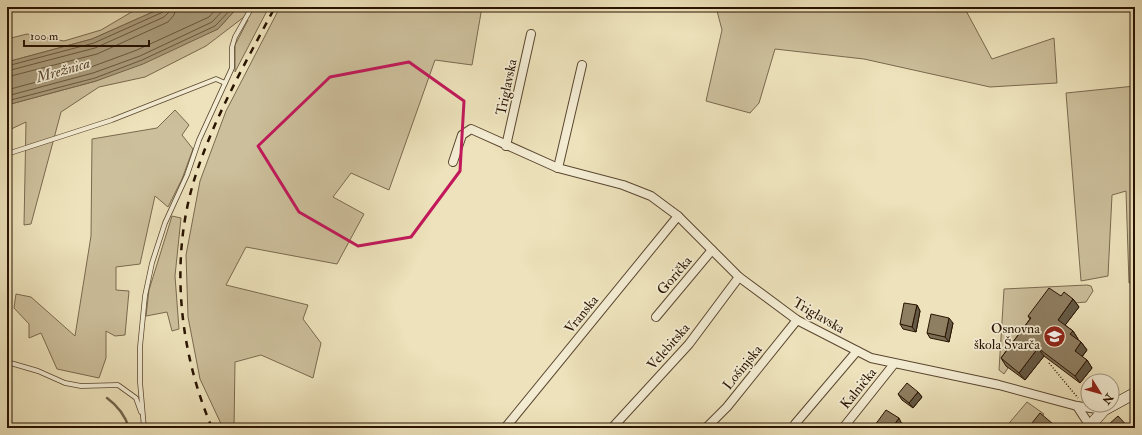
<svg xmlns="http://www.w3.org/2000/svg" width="1142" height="435" font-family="'IM FELL Double Pica',serif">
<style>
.green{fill:#ccbf9b;stroke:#7a694e}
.water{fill:#aa9c7c;stroke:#76654b}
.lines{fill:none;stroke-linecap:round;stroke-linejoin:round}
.shore{stroke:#6a583e;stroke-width:1}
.stream{stroke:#76654b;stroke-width:2.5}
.lane-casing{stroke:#5a4730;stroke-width:5.5}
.street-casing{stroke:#5a4730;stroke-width:10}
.secondary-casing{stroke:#291301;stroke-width:12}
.path{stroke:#291301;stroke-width:1.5;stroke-dasharray:1 2;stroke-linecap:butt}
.lane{stroke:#f3ecd3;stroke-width:4}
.street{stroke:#f3ecd3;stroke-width:8}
.secondary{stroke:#f3ecd3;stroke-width:11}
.rail{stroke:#291301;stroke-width:2.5;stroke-dasharray:7 7;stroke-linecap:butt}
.wall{fill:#7b6d54;stroke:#291301}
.shaded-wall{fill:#645945;stroke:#291301}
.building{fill:#8f7f62;stroke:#291301}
.marked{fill:none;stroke:#c2185b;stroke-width:3;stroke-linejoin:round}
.labels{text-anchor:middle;stroke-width:3.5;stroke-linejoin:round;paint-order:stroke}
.street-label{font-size:14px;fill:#291301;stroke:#f3ecd3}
.poi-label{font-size:14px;fill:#291301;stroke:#f3ecd3;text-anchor:end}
.water-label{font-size:15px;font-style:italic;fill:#5d4a32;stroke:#f3ecd3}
</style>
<rect width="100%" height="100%" fill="#ede2bb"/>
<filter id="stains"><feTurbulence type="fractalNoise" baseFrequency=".005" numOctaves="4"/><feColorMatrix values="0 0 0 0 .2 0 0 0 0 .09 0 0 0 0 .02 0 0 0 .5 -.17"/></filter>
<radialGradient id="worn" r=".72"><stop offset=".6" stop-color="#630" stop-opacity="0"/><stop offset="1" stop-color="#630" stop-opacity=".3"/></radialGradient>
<g class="green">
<path d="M140,7H164L92,39L7,62V39L27,34L64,41L101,30Z"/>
<path d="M238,7H269L235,72V45L248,20L244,17L206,46L145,77L99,87L61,112L31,224L24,225L26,122L7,131V105L96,81L218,29Z"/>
<path d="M280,7H482L472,65L435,60L389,190L351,173L333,197L364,214L337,264L246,247L226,285L308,305L303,319L321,343L313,378L261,355L235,362L234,428H223L200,379L188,317L186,255L200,181L226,111Z"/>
<path d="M716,7H964L992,59L1054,38L1057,83L990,87L864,59L775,49L759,103L750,113L706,101L722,30Z"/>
<path d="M1135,86V281L1129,283L1126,191L1112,195L1108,276L1081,281L1066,93Z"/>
<path d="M175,110L189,125L182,135L193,149L182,179L168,207L155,196L140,264L116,267V290L129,291L125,335L115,336L106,331V358L99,378L57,369L41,333L29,338V324L14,308L16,294L31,297L75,336L91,236L92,139L157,128Z"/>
<path d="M172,216L181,218L175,276L179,329L172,331L167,312L146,316L149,290Z"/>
<path d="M1087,285L1091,286L1093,291L1086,302L1075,303L1006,366L1008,368L1004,374L999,370L1004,289Z"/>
<path d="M1027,402L1044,414L1033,428H1005Z"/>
</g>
<path class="water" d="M164,7H238L218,29L143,64L96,81L7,105V62L92,39Z"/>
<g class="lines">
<g class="shore">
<path d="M7,66L94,43L163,12L164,7"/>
<path d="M7,71L95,48L164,17L169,12L170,7"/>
<path d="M7,77L97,54L168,22L174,15L176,7"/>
<path d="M7,90L91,67L137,50L209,17L218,7"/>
<path d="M7,96L93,73L140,56L212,22L226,7"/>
<path d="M7,101L95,78L142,60L215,26L233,7"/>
</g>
<path class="stream" d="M107,398C118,406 125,415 129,428"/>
<defs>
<g id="lane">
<path d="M7,154L112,120L216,79L225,83"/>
<path d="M7,362L38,371L65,383L81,386L118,385L136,398L141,412"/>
<path d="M144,428L140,382V347L145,296L152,263L165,223L187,175L199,140L232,68V47L235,37L252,7"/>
</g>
<g id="street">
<path d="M506,146L531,34"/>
<path d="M453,162L462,135L471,129L558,168L623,185L651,196L678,216L739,277L797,320L871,358L999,385L1077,406L1104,410"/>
<path d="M558,168L582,65"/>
<path d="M656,317L712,250"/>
<path d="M1077,406L1090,426"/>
<path d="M795,424L857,351"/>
<path d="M505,428L678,216"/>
<path d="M612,428L689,344L739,277"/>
<path d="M706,428L727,407L797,320"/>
<path d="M843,428L894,364"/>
</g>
<path id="secondary" d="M1088,428L1104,410L1135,393"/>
</defs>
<use href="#lane" class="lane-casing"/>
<use href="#street" class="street-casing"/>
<use href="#secondary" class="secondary-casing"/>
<path class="path" d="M1049,363L1078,398"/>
<use href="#lane" class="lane"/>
<use href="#street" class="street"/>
<use href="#secondary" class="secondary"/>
<path class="rail" d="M212,428C178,348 169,254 197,171C216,114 247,60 275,7"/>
</g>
<g class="wall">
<path d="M1061,296L1073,299L1079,307L1065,325L1073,331L1078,339V340L1081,342L1087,350L1082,357L1087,360L1092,368L1080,383L1044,356L1025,380L1006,366L1001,358L1030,319L1028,316Z"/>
<path d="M917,305L920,311L916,332L903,329L900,324Z"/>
<path d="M953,323L949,342L930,338L927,333Z"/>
<path d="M918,392L922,397L913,408L902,400L898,394Z"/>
</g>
<g class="shaded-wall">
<path d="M1073,299L1079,307L1063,328L1058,320Z"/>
<path d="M917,305L920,311L916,332L912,327Z"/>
<path d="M949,318L953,323L949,342L945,337Z"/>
<path d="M1073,331L1078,339L1076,342L1070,334Z"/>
<path d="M1081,342L1087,350L1080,359L1075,351Z"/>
<path d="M1038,348L1044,356L1025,380L1019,373Z"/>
<path d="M1087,360L1092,368L1080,383L1075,376Z"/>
<path d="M918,392L922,397L913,408L909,403Z"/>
<path d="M899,418L902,424L899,428H892Z"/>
<path d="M1053,424L1056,428H1049Z"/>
</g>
<g class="building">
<path d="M1049,288L1061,296L1064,292L1073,299L1058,320L1073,331L1070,334L1081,342L1075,351L1087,360L1075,376L1038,348L1019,373L1001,358L1031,318L1028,316Z"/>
<path d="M904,303L917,305L912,327L900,324Z"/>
<path d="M931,314L949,318L945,337L927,333Z"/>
<path d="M907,383L918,392L909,403L898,394Z"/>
<path d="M886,410L899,418L892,428H879L875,425Z"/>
<path d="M1040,413L1053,424L1049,428H1028Z"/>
<path d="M1118,416L1129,428H1111L1108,425Z"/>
</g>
<path class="marked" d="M409,62L464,101L460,171L411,237L358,246L299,212L258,146L330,77Z"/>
<defs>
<symbol id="school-disc" viewBox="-11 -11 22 22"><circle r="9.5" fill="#8f2418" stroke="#f3ecd3"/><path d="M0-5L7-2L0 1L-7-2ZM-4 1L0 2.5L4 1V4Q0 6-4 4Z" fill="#fff"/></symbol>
</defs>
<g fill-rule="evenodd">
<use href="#school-disc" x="1042" y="324" width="25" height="25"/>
</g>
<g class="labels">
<g class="street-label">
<text transform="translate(506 87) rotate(-78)" y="5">Triglavska</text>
<text transform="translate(674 275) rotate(-50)" y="5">Gorička</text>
<text transform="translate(581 314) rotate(-51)" y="5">Vranska</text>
<text transform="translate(819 315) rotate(30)" y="5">Triglavska</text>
<text transform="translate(668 346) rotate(-49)" y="5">Velebitska</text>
<text transform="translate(742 367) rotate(-51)" y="5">Lošinjska</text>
<text transform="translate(858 388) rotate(-51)" y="5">Kalnička</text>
</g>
<g class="poi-label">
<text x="1040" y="333">Osnovna<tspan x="1040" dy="16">škola Švarča</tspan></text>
</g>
<g class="water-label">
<text transform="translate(63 70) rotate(-16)" y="5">Mrežnica</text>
</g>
</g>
<rect width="1142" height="435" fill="none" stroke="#ede2bb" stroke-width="24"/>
<rect x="8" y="8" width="1126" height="419" fill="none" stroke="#291301" stroke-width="2"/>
<rect x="12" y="12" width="1118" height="411" fill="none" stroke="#291301"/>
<g transform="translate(1100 393) rotate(127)"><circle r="19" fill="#f3ecd3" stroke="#a2957f"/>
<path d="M0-3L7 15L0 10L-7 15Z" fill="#8f2418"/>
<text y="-6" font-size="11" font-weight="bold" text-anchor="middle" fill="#291301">N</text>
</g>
<path d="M24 40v6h125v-6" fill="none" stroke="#291301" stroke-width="2"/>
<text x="30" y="40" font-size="12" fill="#291301" stroke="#f3ecd3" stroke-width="3" paint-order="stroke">100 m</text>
<rect width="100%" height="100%" filter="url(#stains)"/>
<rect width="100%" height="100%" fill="url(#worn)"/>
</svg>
